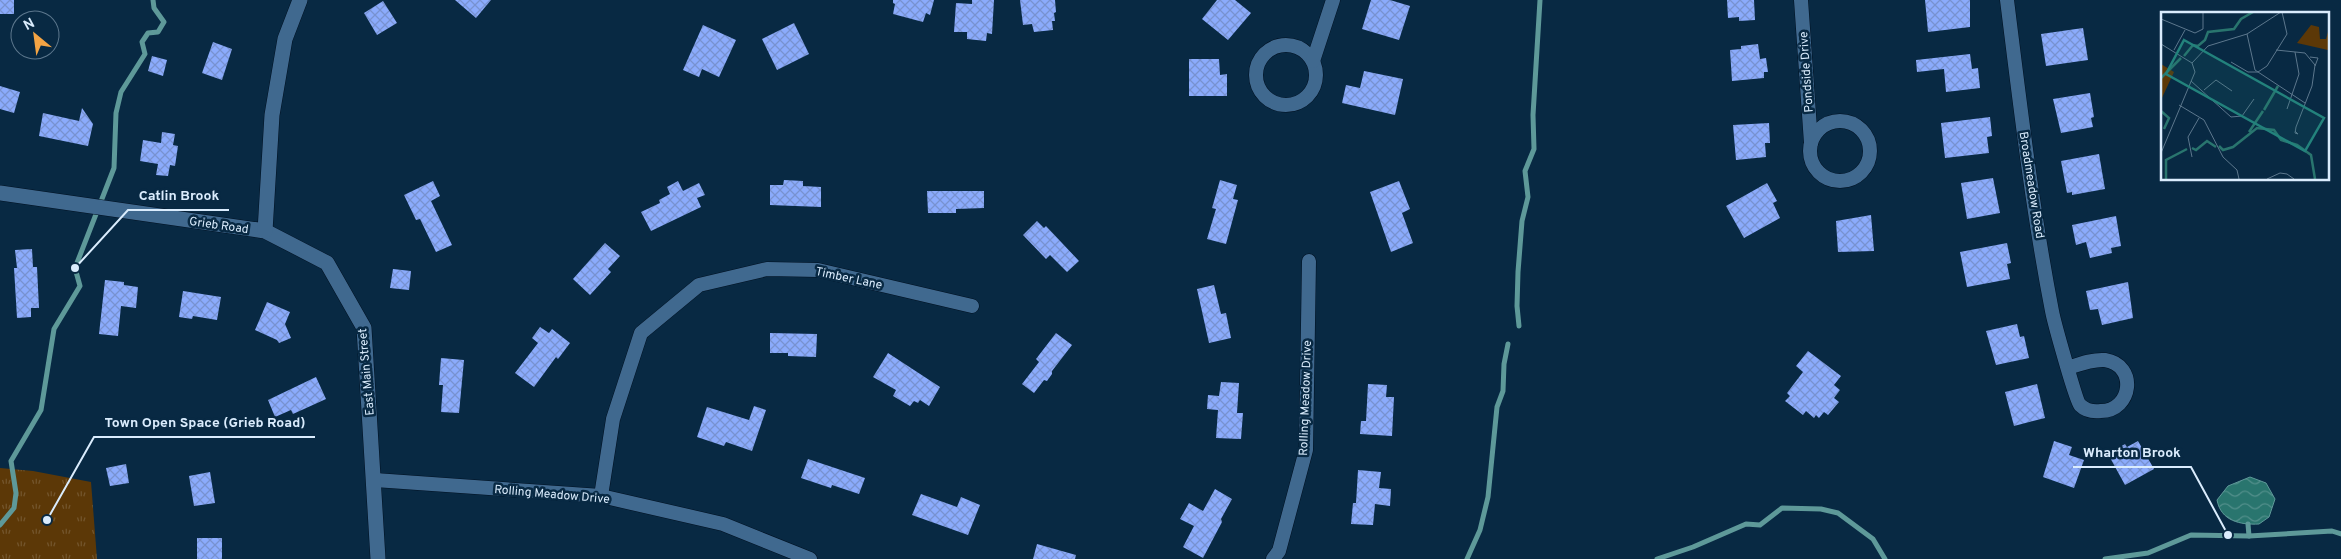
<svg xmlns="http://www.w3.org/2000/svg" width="2341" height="559" font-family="Overpass,sans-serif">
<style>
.grass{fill:url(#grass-tufts)}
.water{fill:url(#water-waves);stroke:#5e9999}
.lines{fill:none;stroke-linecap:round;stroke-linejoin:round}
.stream{stroke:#5e9999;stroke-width:5}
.building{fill:url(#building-cross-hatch)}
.street-casing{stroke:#012;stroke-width:15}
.secondary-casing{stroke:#012;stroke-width:16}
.street{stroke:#40698f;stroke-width:14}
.secondary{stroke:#40698f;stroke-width:15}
.labels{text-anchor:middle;stroke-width:5;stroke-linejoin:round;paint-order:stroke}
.street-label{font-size:12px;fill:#daecfd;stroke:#082943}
.inset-river{fill:none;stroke:#29756e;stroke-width:2.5}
.inset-road{fill:none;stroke:#5c778d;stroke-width:1}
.view{fill:#23827c;fill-opacity:0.15;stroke:#23827c;stroke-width:2.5}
.inset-edge{fill:none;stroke:#daecfd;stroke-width:2.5}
.leader{fill:none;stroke:#daecfd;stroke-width:2}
.callout-dot{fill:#daecfd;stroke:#082943;stroke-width:2}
.callout-label{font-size:14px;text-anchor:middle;font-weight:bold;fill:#daecfd;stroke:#082943;stroke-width:5;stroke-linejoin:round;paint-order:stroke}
</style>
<defs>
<pattern id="grass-tufts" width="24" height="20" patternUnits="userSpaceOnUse" patternTransform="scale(1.25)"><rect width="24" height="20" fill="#5c3807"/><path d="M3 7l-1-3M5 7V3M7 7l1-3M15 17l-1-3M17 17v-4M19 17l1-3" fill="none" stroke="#73552c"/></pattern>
<pattern id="water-waves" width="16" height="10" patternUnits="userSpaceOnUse" patternTransform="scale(1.25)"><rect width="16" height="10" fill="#29756e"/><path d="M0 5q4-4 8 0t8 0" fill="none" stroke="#528f8b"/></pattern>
<pattern id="building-cross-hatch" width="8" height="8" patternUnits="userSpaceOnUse" patternTransform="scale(1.25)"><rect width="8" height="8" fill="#8babfc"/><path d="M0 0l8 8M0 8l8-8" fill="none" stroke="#7892d0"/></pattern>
</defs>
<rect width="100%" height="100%" fill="#082943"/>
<path class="grass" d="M0,468L33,471L91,482L97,559H0Z"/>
<path class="water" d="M2250,477L2266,483L2275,499L2269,517L2259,524C2240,525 2221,521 2217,500L2228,486Z"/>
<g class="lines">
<g class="stream">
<path d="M1519,326L1517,306L1518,272L1522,221L1528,197L1525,171L1534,149L1533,115L1540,0"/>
<path d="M2248,524L2249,536"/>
<path d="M0,525L14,508L16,493L11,461L41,410L54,329L80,286L75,268L114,168L116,113L121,92L145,54L142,42L148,33L158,32L164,22L154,8L153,0"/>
<path d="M1467,559L1480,530L1488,497L1497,407L1503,391L1504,364L1508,344"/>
<path d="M1657,559L1693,547L1746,524L1760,525L1782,508L1821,509L1838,513L1873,539L1885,559"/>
<path d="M2105,559L2148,553L2191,535L2249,536L2332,531L2341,534"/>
</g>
</g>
<g class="building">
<rect x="0" y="0" width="14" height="14"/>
<path d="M455,0H491L476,18Z"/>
<path d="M893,0H934L930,15L926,13L923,22L893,14L895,4L893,3Z"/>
<path d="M972,0H994L992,34L987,33L986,41L967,39V32H954L956,3L972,4Z"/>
<path d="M1020,0H1055L1056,12L1054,13L1055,21H1052L1053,30L1034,32L1032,24L1023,25Z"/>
<path d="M1217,0H1235L1251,13L1228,40L1202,19Z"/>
<path d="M1371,0H1390L1410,6L1399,40L1362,29Z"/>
<path d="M1727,0H1754L1755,20L1739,21V17L1728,18Z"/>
<path d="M1925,0H1970V27L1928,32Z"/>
<path d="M383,1L397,23L377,35L364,13Z"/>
<path d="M794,23L809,54L777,70L762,39Z"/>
<path d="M703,25L736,40L719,77L702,69L699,77L683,70Z"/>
<path d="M2083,28L2088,60L2046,66L2041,34Z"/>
<path d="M213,42L232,49L222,80L202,73Z"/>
<path d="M1758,44L1760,59L1766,58L1768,72H1764V78L1732,81L1730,50L1741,49V46Z"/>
<path d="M1970,54L1972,69L1978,68L1980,88L1946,92L1944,69L1917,72L1916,60Z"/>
<path d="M152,56L167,60L163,76L148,71Z"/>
<path d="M1189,59H1219L1220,75L1227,74V96H1189Z"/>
<path d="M1364,71L1403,79L1395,115L1342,103L1346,85L1360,88Z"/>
<path d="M0,86L20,92L14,113L0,109Z"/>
<path d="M2090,93L2094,117L2091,118L2093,127L2061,133L2053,99Z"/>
<path d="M82,108L93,124L88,146L39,136L43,113L79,121Z"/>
<path d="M1990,117L1992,136L1987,137L1989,153L1945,158L1941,123Z"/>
<path d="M1769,123L1770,143H1765L1766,157L1736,160L1733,125Z"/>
<path d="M162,132L175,134L173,145L178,146L175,166L170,165L168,176L156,175L158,164L140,161L143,140L161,143Z"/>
<path d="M2099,154L2105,189L2072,195V192L2067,193L2061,161Z"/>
<path d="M1993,178L2000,213L1967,219L1961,183Z"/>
<path d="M784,180L803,181V186L821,187V207L770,205V185H783Z"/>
<path d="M1220,180L1237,185L1233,199L1238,200L1226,244L1207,239L1216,209L1212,208Z"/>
<path d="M433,181L440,196L431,201L452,245L436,252L420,219L416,220L404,195Z"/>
<path d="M678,181L683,191L699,183L705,195L697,198L701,207L651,231L641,212L660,203L659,200L670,194L667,187Z"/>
<path d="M1399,181L1410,209L1402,213L1413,243L1391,252L1370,192Z"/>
<path d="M1767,183L1777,201L1773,203L1780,218L1744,238L1726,206Z"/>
<path d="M927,191H984V208L956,209V213H928Z"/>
<path d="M1871,215L1874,251L1838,252L1836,221Z"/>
<path d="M2116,216L2121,246L2111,248L2112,253L2090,258L2086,242L2076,245L2072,225Z"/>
<path d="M1037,221L1044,228L1046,226L1079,261L1067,272L1050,255L1046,259L1023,235Z"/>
<path d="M605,243L620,256L608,269L611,272L590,295L573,279Z"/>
<path d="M2007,243L2011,263L2007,264L2010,279L1967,287L1960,252Z"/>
<path d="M32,249L33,267H37L39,308H31V317L17,318L14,268H17L15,250Z"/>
<path d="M393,269L411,271L409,290L390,288Z"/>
<path d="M105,280L124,282V285L138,287L136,308L121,306L118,336L99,334Z"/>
<path d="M2128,282L2133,318L2102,325L2098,309L2090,310L2086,291Z"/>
<path d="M1214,285L1221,314L1226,313L1231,338L1209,343L1197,289Z"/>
<path d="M183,291L221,297L217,320L193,316L192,319L179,317Z"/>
<path d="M267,302L290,312L285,324L291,338L279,343L277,340L255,330Z"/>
<path d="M2017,324L2020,337L2024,336L2029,358L1996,365L1986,331Z"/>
<path d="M540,327L549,333L552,329L570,343L558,359L556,357L534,387L515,373L538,343L532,338Z"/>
<path d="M770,333L817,334L816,357L788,356V353H770Z"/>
<path d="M1056,333L1072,345L1052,371V374L1047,381L1044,380L1034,393L1022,384L1039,362L1036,359Z"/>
<path d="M1808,351L1841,376L1834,385L1840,390L1834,398L1839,402L1828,415L1824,412L1819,418L1816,415L1814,418L1806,411L1803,415L1785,401L1790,396L1787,393L1803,372L1796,366Z"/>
<path d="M888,353L940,387L929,406L920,400L918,403L914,401L910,406L893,396L896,390L873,377Z"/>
<path d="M441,358L464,360L459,413L441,412L443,385H439Z"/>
<path d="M316,377L326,399L293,414L291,410L275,417L268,400Z"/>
<path d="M1221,382L1239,383L1237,413H1243L1241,439L1216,438L1218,410L1207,409L1208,395L1219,396Z"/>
<path d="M1368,384L1387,385L1386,397H1394L1392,436L1360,434L1361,421H1366Z"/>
<path d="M2037,384L2045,418L2014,426L2005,392Z"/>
<path d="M754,406L766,410L752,451L726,442L724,446L697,437L707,407L749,420Z"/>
<path d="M2054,441L2072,447L2069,455L2084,460L2074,488L2043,477Z"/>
<path d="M2138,441L2154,469L2125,485L2108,454L2125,444L2127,447Z"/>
<path d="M808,459L865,478L859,494L832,485L831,488L801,478Z"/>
<path d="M126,464L129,483L110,486L106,468Z"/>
<path d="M1358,470L1381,472L1379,488L1391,489L1390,506L1375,504L1373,525L1351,524L1353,503H1356Z"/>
<path d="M210,472L215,503L194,506L189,476Z"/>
<path d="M1215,489L1232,499L1221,519L1222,522L1203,558L1183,547L1194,526L1180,519L1189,503L1203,511Z"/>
<path d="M921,494L957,507L961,497L980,505L968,535L912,515Z"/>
<rect x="197" y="538" width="25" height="21"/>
<path d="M1037,544L1076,555L1075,559H1033Z"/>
</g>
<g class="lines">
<defs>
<g id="street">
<path d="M1801,0L1811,143"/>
<path d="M2007,0C2020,104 2032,208 2052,311C2054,322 2076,401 2080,405C2086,411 2093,412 2101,411C2132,411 2138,365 2105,360C2093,359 2080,364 2068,368"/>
<circle cx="1286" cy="75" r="30"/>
<path d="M1313,61L1333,0"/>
<circle cx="1840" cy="151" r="30"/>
<path d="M375,480L601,496L723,524L810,559"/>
<path d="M601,496L613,419L641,333L699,285L767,269L818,270L972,306"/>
<path d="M1273,559L1279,551L1306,450L1309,261"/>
</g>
<g id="secondary">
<path d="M0,193L265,231L327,263L364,328L378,559"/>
<path d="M265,231L272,115L285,39L300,0"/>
</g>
</defs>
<use href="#street" class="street-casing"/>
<use href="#secondary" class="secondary-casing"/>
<use href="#street" class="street"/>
<use href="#secondary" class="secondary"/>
</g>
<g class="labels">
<g class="street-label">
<text transform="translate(1806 72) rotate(-94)" y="4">Pondside Drive</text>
<text transform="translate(2032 185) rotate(81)" y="4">Broadmeadow Road</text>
<text transform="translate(219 225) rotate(8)" y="4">Grieb Road</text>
<text transform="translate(849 278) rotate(12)" y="4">Timber Lane</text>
<text transform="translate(366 372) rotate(-95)" y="4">East Main Street</text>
<text transform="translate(1305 398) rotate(-88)" y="4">Rolling Meadow Drive</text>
<text transform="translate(552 494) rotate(5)" y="4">Rolling Meadow Drive</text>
</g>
</g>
<g transform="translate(2161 12)">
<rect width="168" height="168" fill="#082943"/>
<path d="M150,13L158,15L159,27H165L167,20V38L136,31ZM0,52L13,60L0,88Z" fill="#5c3807"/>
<path class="inset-river" d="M23,44L32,33L37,34L44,28L47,20L73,17L80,7L92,0M0,66L20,46M103,98L117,74M0,99L8,106L3,117M88,120L102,99M58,134L62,138L72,135L96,116L113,118L120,128L136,133L150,143L154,167M31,136L35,138L46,129L55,135M5,167V148L26,137"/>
<path class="inset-road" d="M0,7L34,21L42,17V0M86,22L94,58L144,91M0,32L31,51L34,60L0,141M13,38L24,18M115,38L144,41L154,53L151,74L135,115L134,121L137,122L134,119M149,45L157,46L154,54M70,50L87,60H97L106,54L126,22L121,0M31,51L47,34L86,22L120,0M30,69L70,105L81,104L93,87M43,78L55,68L71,79M18,93L43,108L62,145L76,158L78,167M126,97L138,62L134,40M31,145L27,125L38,106M106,167L119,161L126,162L133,167"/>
<path class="view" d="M23,28L163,106L144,139L5,62Z"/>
<rect width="168" height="168" class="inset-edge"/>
</g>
<path class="leader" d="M75 268L128 210H229M47 520L94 437H315M2228 535L2191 467H2073"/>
<g class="callout-dot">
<circle cx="75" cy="268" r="5"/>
<circle cx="47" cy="520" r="5"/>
<circle cx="2228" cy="535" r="5"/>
</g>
<g class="callout-label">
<text x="179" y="200">Catlin Brook</text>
<text x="205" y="427">Town Open Space (Grieb Road)</text>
<text x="2132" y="457">Wharton Brook</text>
</g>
<g transform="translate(35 35) rotate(331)"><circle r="24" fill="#082943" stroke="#5c778d"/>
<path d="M0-4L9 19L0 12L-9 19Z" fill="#f4a444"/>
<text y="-8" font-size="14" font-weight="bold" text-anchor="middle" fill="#daecfd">N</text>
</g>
</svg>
